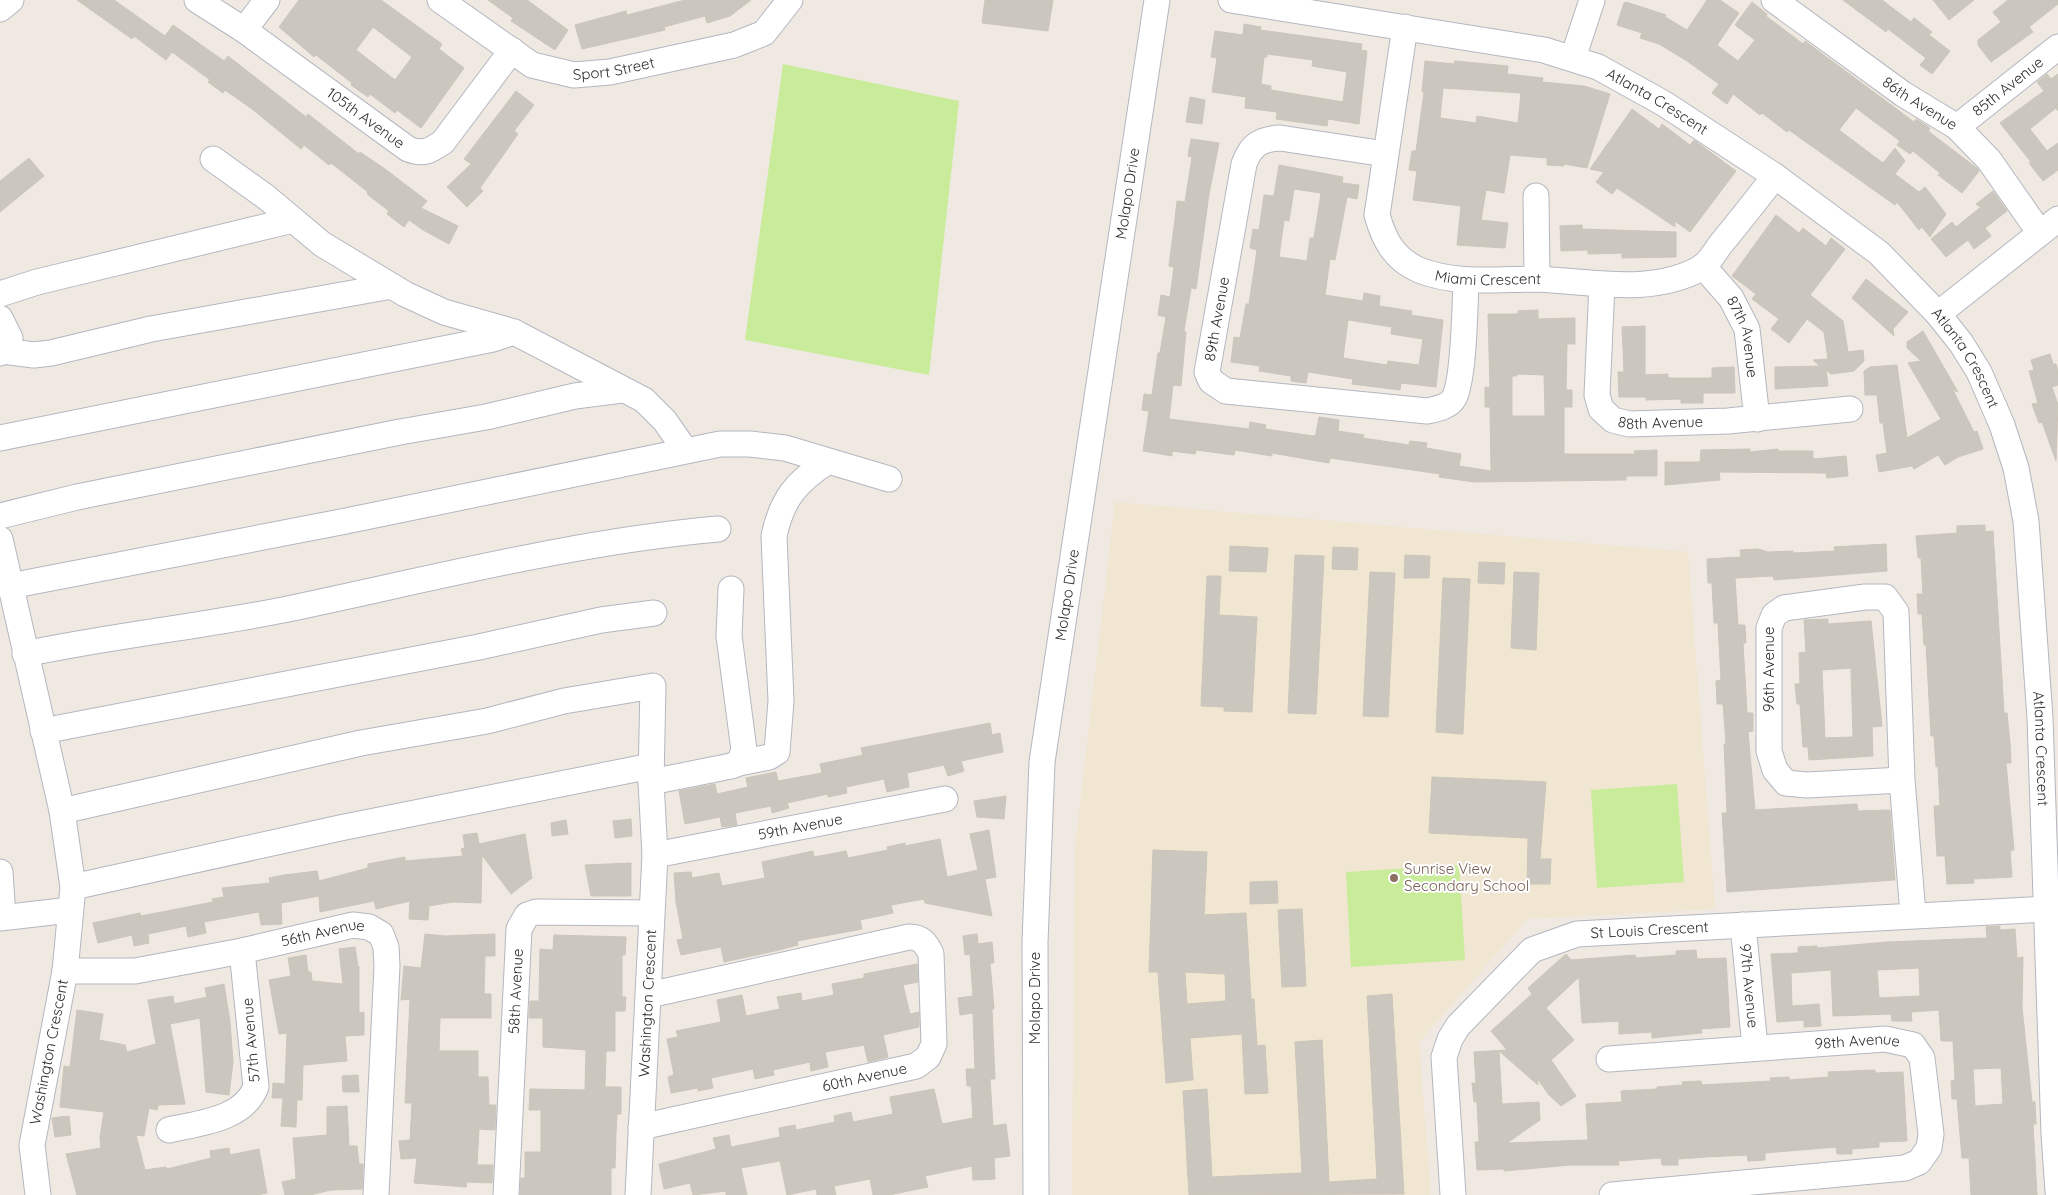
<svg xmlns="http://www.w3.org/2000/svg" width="2058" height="1195" font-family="Quicksand,sans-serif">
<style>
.education{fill:#f0e6d1}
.pitch{fill:#c9ec9a}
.building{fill:#cbc7bf;stroke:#cbc5ba;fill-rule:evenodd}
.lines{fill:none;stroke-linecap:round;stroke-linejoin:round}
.minor-casing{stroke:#b4b7c1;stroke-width:27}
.minor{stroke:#fff;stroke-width:25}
.education-dot{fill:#8d6e63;stroke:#fff;stroke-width:2}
.labels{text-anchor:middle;stroke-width:4;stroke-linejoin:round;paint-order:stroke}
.street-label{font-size:15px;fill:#2e2e2e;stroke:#fff}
.education-label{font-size:15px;fill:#785e54;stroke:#fff;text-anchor:start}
</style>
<rect width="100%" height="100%" fill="#efe9e1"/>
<path class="education" d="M1115,502L1688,552L1715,909L1527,919L1419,1042L1431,1195H1072L1075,847Z"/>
<g class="pitch">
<path d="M783,64L959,101L929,375L745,340Z"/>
<path d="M1677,784L1684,882L1597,888L1591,790Z"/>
<path d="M1459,865L1465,960L1351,967L1346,872Z"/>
</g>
<g class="building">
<path d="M77,0H114L165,36L173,25L224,61L228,56L306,117L308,114L359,154L360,152L385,169L427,201L421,208L458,226L449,244L423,230L409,220L404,227L387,214L389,211L367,194L368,192L331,163L329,165L304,145L301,149L252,109L225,90L223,93L208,82L210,80L172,52L166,60L134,36L132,39Z"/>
<path d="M299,0H381L442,44L439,49L464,68L421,128L397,110L395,113L370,94L368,97L351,85L352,83L316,55L314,57L279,27ZM373,27L412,57L395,80L356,50Z"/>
<path d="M488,0H527L568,30L555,50L511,21L513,18Z"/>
<path d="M685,0H751L730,16L707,23L705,16L664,27L665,30L582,49L575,25L626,11L627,15Z"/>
<path d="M985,0H1053L1048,31L982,23Z"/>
<path d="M1707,0H1720L1739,13L1717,45L1738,61L1755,40L1735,25L1752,2L1767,14L1766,16L1803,44L1805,41L1914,122L1916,119L1927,126L1930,128L1928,131L1978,169L1979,171L1962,193L1938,175L1940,173L1913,151L1910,154L1897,145L1900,141L1856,108L1839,130L1883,163L1895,148L1905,161L1895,174L1919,192L1925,187L1946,214L1930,237L1922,227L1919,230L1897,202L1895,205L1789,130L1787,132L1762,113L1760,115L1733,94L1727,104L1712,93L1719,84L1687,61L1659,44L1640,38L1642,33L1617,25L1624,3L1626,2L1666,15L1665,17L1687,30Z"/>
<path d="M1843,0H1882L1911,22L1914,18L1932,32L1929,35L1950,51L1932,74L1920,65L1926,58L1888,29L1886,32Z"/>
<path d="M1933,0H1974L1949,20Z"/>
<path d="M2008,0H2058V4L2029,27L2033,32L1991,62L1978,45V40L2001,22L1993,12Z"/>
<path d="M1244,24L1261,27L1260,30L1362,44L1361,50L1367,51L1359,124L1328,119L1327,126L1276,119L1277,112L1245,108L1246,97L1212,92L1217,58L1211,57L1215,31L1243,35ZM1267,54L1313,60L1312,66L1347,72L1343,102L1271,90V86L1261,84L1264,57H1267Z"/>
<path d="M1425,61L1454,64L1455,61L1508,66L1507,74L1543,78L1542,82L1584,86L1610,94L1587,168L1564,164V166L1547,165V158L1510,155L1504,193L1486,190L1481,220L1508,223L1505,248L1457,245L1461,206L1413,200L1417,171L1409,170L1412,151H1416L1424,92H1422ZM1443,88L1521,93L1518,123L1477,116L1476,123L1440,118Z"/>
<path d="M2047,74L2051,79L2058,74V111L2056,108L2030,129L2047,151L2058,143V170L2043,181L2029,163L2031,162L2000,123L2044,91L2037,82Z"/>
<path d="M516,91L534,105L514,131L518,134L480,188L483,191L467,207L447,187L471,164L464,159Z"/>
<path d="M1190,97L1205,100L1202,124L1186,122Z"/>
<path d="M1632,109L1659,129L1662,124L1690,145L1694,140L1736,171L1690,232L1675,221V227L1617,188L1612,194L1596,182L1604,172L1590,169Z"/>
<path d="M1191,139L1219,143L1209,194L1196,289L1191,288L1184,331L1186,332L1181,386L1173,385L1169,419L1249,429L1250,422L1266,425L1265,429L1314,436L1316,434L1319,417L1339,420L1338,431L1364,435L1363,438L1409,445L1410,441L1427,443L1426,448L1461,454L1459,466L1491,471L1490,407H1485V387L1490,388L1488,314H1518V311L1538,310V319L1575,318V344H1567L1566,390H1572V407H1564V454H1635L1634,451L1657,450V476H1626V480L1474,482L1439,477L1440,474L1330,458L1329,463L1272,453V456L1235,450L1234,455L1196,450L1195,454L1172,451V456L1143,451L1149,411L1142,410L1144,394L1152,395L1158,353H1160L1166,317L1158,315L1161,295L1170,297L1174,267L1169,266L1175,219L1177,201L1185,202L1192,157L1188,156ZM1517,374L1544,375L1545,416H1512V376H1517Z"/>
<path d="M29,158L44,176L0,212V181Z"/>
<path d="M1279,165L1343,177L1342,183L1359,185L1357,199L1347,197L1335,260L1330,259L1325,295L1363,301L1364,293L1380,296L1379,306L1412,311L1411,315L1443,320L1436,387L1401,383L1400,390L1352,384L1353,379L1308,372L1306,383L1291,381V376L1259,371L1260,366L1231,362L1234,337L1240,338L1246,304H1249L1257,250L1250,248L1253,229L1259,230L1264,195L1274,196ZM1294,189L1321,193L1314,238H1310L1307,261L1279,257L1284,220L1289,221ZM1348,320L1392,327L1391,334L1423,339L1419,365L1388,361L1387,365L1343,358Z"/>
<path d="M1993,191L2007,211L1985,228L1991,236L1974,249L1968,240L1946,257L1931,239L1952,222L1956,227L1981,207L1976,204Z"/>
<path d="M1776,215L1799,233L1803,228L1826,246L1831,238L1845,249L1810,295L1843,321L1848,352L1863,350L1864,361L1854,371L1831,374L1826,370L1828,386L1775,389V367L1820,366L1813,360L1828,359L1824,332L1807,319L1789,343L1771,329L1779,319L1752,299L1756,294L1732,276Z"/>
<path d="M1582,225V229L1676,232V257L1622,258V253L1588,254V250L1561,251L1560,226Z"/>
<path d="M1866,279L1908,312L1893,329L1894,336L1852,298Z"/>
<path d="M1645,326V375L1668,374V378H1712V368L1734,367L1735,393H1703V403H1681V399L1646,400V397H1619L1618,372H1624L1622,327Z"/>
<path d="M1923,331L1958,392L1953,390L1974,432L1977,431L1983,449L1958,457L1945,465L1938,455L1914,469L1912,466L1879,472L1876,455L1887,453L1883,423H1880L1877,395H1865L1864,371L1870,367L1897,365L1907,438L1941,419L1908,363L1921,361L1907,348V342Z"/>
<path d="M2050,354L2053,364H2056L2058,371V385L2052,387L2058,405L2056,461L2042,422L2039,423L2032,404L2038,403L2029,371L2034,370L2031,360Z"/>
<path d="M1750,449V452L1778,449V451H1813V459L1846,456L1848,476L1827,478L1826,473L1719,472L1720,480L1665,485V462H1700L1701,450Z"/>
<path d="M1985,525V532L1993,531L2004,713H2007L2010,743L2011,763H2006L2014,850L2010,851L2012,877L1973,879L1974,883L1947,884L1945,856H1937L1934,806H1940L1938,766L1936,767L1934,736H1931L1926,645H1924L1922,614H1918L1917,594H1923L1921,558H1918L1916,536L1957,533V526Z"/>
<path d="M1886,544L1887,571L1774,580L1773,576L1735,578L1738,625H1745L1746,643H1743L1747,713H1753V731L1748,732L1755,810L1857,804L1858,811L1890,810L1895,880L1727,892L1722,813H1727L1724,744H1726L1723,704H1717L1716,681L1721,680L1718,623H1714L1712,583H1708L1707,559L1741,557L1740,550L1758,549L1768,552L1793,551V553L1835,551L1834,547Z"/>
<path d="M1230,546L1268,548L1266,572L1229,571Z"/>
<path d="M1333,547L1358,548L1357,570L1332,569Z"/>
<path d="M1295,555L1324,556L1316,714L1288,713Z"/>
<path d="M1405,555L1430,556L1429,578H1404Z"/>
<path d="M1479,562L1505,563L1504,584L1478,583Z"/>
<path d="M1370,572L1395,573L1388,717L1363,716Z"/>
<path d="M1514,572L1539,573L1536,650L1511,648Z"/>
<path d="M1207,576H1221L1219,615L1257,617L1252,712L1224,711V707L1201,706Z"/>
<path d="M1443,578L1470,579L1463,734L1436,732Z"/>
<path d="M1828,619V624L1871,621L1882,726L1872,727L1873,756L1809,760L1808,747H1803L1800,704H1797L1795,684H1800L1799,653L1806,652L1804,620ZM1851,668L1853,737L1825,738L1822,670Z"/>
<path d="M990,723L992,735L1000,733L1003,752L961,761L964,771L948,776L944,765L907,773L909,787L887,792L884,779L846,787L847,793L828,797V794L787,803L789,808L772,813L771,806L735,813L737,825L722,827L720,817L685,824L679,791L715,784L717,794L748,787L746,778L776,772L778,781L822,773L820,764L863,755L861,748Z"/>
<path d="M1432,777L1546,782L1540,859H1551L1550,884H1527L1528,838L1429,833Z"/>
<path d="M1006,796L1004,819L977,817L974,801Z"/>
<path d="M631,819L632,836L615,838L613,821Z"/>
<path d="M566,820L568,834L552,836L551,823Z"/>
<path d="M989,830L996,877L985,879L992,916L925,903L924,899L891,905L893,913L860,920L862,929L797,941L798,945L775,951L724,962L721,947L681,955L677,940L683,939L676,902L674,873L691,872L692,878L719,873L722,886L765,878L762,862L813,851L814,857L846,851L848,858L888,850L887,847L905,843V846L940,839L947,877L978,870L970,834Z"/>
<path d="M477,833L479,844L525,834L532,878L511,894L482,855L481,903L453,902L429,906L428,920L409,919L410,901L376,909L374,901L320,912L319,896L281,903L282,924L261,925L259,912L204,922L206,933L188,937L186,926L148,934L149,943L134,946L132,935L98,943L93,923L140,913L141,916L213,902L212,899L224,897L222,888L270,883L269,878L284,875L317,871L319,881L368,868V864L405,857V861L463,856L461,849L465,848L463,835Z"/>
<path d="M1153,850L1207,852L1204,915L1246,913L1251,999H1254L1257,1046L1265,1045L1268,1093L1245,1094L1242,1034L1190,1038L1193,1080L1166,1083L1158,972H1149ZM1185,972L1225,974L1226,1001L1187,1004Z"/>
<path d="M631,863V896H591L585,865Z"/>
<path d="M1277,881L1278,903L1250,904V882Z"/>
<path d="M1302,909L1306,986L1282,987L1278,910Z"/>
<path d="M2000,926V930L2015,929L2017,958L2023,957L2022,1007L2032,1102H2035L2036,1124H2033L2037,1195H1971L1969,1158H1962L1957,1099H1952L1951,1081L1955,1080L1953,1041H1941L1939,1010L1911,1012L1912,1021H1892L1891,1014L1833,1016L1831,970L1791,973L1792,1006L1819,1004L1821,1026L1804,1027V1020L1777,1022L1771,954L1798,953V947L1817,946V948L1888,942L1987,938L1986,927ZM1919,968L1920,996L1879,998L1877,970ZM2001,1068L2003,1104L1975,1106L1973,1069Z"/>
<path d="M425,934L445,936L495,934V956H485L484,994H491V1018H440L439,1051H478V1077H488L489,1105H496L495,1130L479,1129L477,1165H493L492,1183L467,1182L466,1187L414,1183L417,1158L401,1159L399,1141L410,1140L412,1103H405L410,999L401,1000L404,966L421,968Z"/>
<path d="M977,934L978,944L992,942L994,963H990L994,1009H992L995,1079H990L993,1126L1006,1124L1010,1156L994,1158L995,1179L973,1180L972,1166L925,1176L928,1187L889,1195H873L870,1179L834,1186L836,1195H817L816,1189L787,1195L780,1161L741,1168L747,1195H726V1191L693,1195L690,1183L664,1189L659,1164L716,1149L713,1138L729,1135L731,1147L780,1137L779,1128L795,1125L796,1130L835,1122L834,1116L851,1112L853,1122L893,1114L890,1097L934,1089L942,1124L973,1118L971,1086H967L966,1069H975L973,1013L960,1015L958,998L973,996L970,954L965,955L963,936Z"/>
<path d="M554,935L626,937L625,955H622V997H626L625,1011H615V1051H606L605,1087H621V1114H617L616,1133L615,1168H611V1195H520L521,1178H525V1152H541V1110H529L530,1089L585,1090L586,1050L543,1047V1018H529L530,1001H539L540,949L553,950Z"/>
<path d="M355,947L358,967L359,966V1013L364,1012V1035L345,1036L347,1061L303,1065L302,1100H297L296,1127L281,1126L283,1098H272L273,1083L285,1084L287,1033L279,1034L269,980L291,976L288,958L306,955L308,972H311L312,981L343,984L339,949Z"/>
<path d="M1696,950L1697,959L1726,958L1730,1027L1701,1029L1702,1033L1652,1038V1032L1619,1034V1021L1582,1023L1579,977L1546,1008L1574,1040L1551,1060L1576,1096L1561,1106L1549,1095L1537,1078L1538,1085L1499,1051L1502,1104L1539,1102L1540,1120L1507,1143L1588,1140L1586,1104L1622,1102L1621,1091L1657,1089V1087L1683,1085L1682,1082L1701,1081L1702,1085L1771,1081L1770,1078L1789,1077V1080L1829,1077L1828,1072L1875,1070V1073L1903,1072L1907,1141L1879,1142V1147L1852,1149V1154H1837L1836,1147L1765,1153V1160L1748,1161L1747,1155L1706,1157L1678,1159V1165H1662L1661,1158L1618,1161L1619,1165H1571L1504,1171V1169L1477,1170L1475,1142H1479L1477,1102H1474L1472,1083H1476L1474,1052L1507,1050L1491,1031L1532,994L1528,988L1566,954L1571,960L1635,955L1636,958L1676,955V951Z"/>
<path d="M917,964L918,982L903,985L910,1014L919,1012V1027L883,1035L888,1057L868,1062L864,1045L825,1052L828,1067L811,1071L810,1062L773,1070L774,1075L755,1079L753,1069L711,1078L713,1088L698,1091V1088L671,1093L668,1077L674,1075L667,1039L678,1037L676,1031L721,1022L717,1000L742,995L746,1016L780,1009L777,997L801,993L802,1001L834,995L832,984L864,978V974Z"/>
<path d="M224,984L230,1022L233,1062L229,1095L206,1092L200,1018L170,1024L185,1104L158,1105L157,1110L149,1108L144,1136L136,1135L145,1170L166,1167L167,1169L211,1158L210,1151L229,1148L230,1155L259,1149L267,1193L257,1195H77L66,1154L101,1148L100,1137L104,1112L60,1107L64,1066L70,1067L77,1010L103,1014L99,1040L125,1045L127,1052L156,1044L148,1000L173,996L174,1004L207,997L205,988Z"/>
<path d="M1392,994L1404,1194L1189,1195L1183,1091L1207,1089L1212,1177L1302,1173L1295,1042L1322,1040L1329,1182L1377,1179L1367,996Z"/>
<path d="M358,1075L359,1092H343L342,1076Z"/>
<path d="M347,1106L349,1146H357L359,1164H363L362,1189L331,1190L310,1195H285L282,1182L296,1179L293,1138L327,1135V1107Z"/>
<path d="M69,1116L71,1135L55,1137L52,1118Z"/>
</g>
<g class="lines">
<defs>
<g id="minor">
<path id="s1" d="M197,0L244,30L408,149C423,155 430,151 443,142L512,50"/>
<path id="s2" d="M440,0L532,65L574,75L610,72L734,45L764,33L790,0"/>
<path id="s3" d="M1231,0L1544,50L1598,67L1663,103L1775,176L1879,253L1938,314L1961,343L1979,372L2002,425L2016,468L2026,521L2040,718L2054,1134L2058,1192"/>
<path id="s4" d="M1774,0L1903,94L1957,127L1989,160L2040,233"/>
<path d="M0,9L11,0"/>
<path id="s5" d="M1405,27L1377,215C1384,240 1394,259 1419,270C1457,285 1497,279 1536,279C1590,281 1651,296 1701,268C1709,263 1715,252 1720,245C1739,222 1757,199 1775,176"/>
<path d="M244,30L267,0"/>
<path d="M1573,58L1592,0"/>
<path id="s6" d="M1957,127L2058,47"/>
<path d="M1385,154L1280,138C1260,139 1251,145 1244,164L1207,372L1211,381L1226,391L1427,411C1436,409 1449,407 1454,398C1464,380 1465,305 1466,281"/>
<path d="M213,159L266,197L322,244L405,294L444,312L514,332L644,400L665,421L685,450"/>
<path d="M1536,196L1537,279"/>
<path id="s7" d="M1703,266L1731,298L1747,329L1757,419"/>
<path id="s8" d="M1602,284L1597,395L1601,409L1613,420L1629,424L1728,421L1850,409"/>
<path d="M0,294L37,282L293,220"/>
<path d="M1938,314L2058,219"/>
<path d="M0,318L10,338L0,353"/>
<path d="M3,351L34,355L51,353L151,329L392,286"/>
<path d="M0,438L493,339L514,332"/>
<path d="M0,516L77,497L400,432L486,417L575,396L622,390"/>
<path d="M0,539L62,811L73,887L65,971L32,1145L38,1195"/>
<path d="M10,586L346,521L720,444H750L785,448L889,479"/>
<path d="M25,654C111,636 197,627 283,610C427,580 571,542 718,529"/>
<path d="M43,731L479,647L601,620L654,613"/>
<path d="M739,763L769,757L777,752L781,701L774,536C782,499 796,482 827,462"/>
<path id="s9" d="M1902,780L1807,785L1786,783L1775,770L1769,751V628L1774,615L1784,608L1865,597H1885L1896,612L1902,780L1913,914"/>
<path d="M62,811L361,743L487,721L564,701L653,686L651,782"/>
<path id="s10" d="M655,855L945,799"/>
<path d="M0,872L3,917"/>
<path d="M73,887L340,828L651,766"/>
<path d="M0,918L70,910"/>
<path id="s11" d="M1743,925L1755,1047"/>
<path id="s12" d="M65,971H135L242,951L353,925L369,927L381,934L386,947L387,966L376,1195"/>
<path id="s13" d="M1609,1059L1885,1039L1913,1045L1922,1058L1931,1134L1929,1148L1919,1162L1905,1168L1612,1195"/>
<path id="s14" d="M641,1127L916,1066L928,1057L934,1044L931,954C926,943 921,937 909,937L649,995"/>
<path d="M169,1130C199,1123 243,1120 256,1087L242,951"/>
<path id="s15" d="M506,1195L519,929L527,915L536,912L651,913"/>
<path id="s16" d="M638,1195L655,855L651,782L731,766L739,763L744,750L729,636L731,589"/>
<path id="s17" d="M1036,1195L1035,942L1042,762L1157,0"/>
<path id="s18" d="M1453,1195L1444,1057L1450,1039L1458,1026L1532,950L1577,934L2048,909"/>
</g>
</defs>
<use href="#minor" class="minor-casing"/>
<use href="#minor" class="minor"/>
</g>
<circle class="education-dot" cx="1394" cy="878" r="5"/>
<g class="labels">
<g class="street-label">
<text dy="5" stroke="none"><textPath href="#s2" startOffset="196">Sport Street</textPath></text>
<text dy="5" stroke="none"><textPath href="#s6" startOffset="65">85th Avenue</textPath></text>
<text dy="5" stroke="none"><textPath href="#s3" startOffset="442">Atlanta Crescent</textPath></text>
<text dy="5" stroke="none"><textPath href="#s4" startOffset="179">86th Avenue</textPath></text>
<text dy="5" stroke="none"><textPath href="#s1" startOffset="206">105th Avenue</textPath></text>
<text dy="5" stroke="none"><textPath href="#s17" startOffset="1008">Molapo Drive</textPath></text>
<text dy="5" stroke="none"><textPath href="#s5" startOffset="332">Miami Crescent</textPath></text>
<text transform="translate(1217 319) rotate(-80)" y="5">89th Avenue</text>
<text dy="5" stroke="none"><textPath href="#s7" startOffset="84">87th Avenue</textPath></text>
<text dy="5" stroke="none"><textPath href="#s3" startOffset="848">Atlanta Crescent</textPath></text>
<text dy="5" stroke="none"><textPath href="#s8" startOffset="190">88th Avenue</textPath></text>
<text dy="5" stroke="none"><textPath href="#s17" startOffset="602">Molapo Drive</textPath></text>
<text dy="5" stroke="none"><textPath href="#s9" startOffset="235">96th Avenue</textPath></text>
<text dy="5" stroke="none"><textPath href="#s3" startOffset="1252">Atlanta Crescent</textPath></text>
<text dy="5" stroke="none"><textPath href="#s10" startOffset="148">59th Avenue</textPath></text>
<text dy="5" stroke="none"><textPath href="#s18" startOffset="399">St Louis Crescent</textPath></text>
<text dy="5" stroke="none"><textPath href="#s12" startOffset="262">56th Avenue</textPath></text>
<text dy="5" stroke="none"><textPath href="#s11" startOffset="61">97th Avenue</textPath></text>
<text dy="5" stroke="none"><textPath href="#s15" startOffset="204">58th Avenue</textPath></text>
<text transform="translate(1035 998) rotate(-90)" y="5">Molapo Drive</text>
<text dy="5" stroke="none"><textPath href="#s16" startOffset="192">Washington Crescent</textPath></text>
<text transform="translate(251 1040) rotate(-95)" y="5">57th Avenue</text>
<text dy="5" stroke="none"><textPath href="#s13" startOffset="249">98th Avenue</textPath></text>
<text transform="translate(49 1052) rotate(-79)" y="5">Washington Crescent</text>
<text dy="5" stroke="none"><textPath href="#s14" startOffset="229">60th Avenue</textPath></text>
</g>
<g class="education-label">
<text x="1404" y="874">Sunrise View<tspan x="1404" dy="17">Secondary School</tspan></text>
</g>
</g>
</svg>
